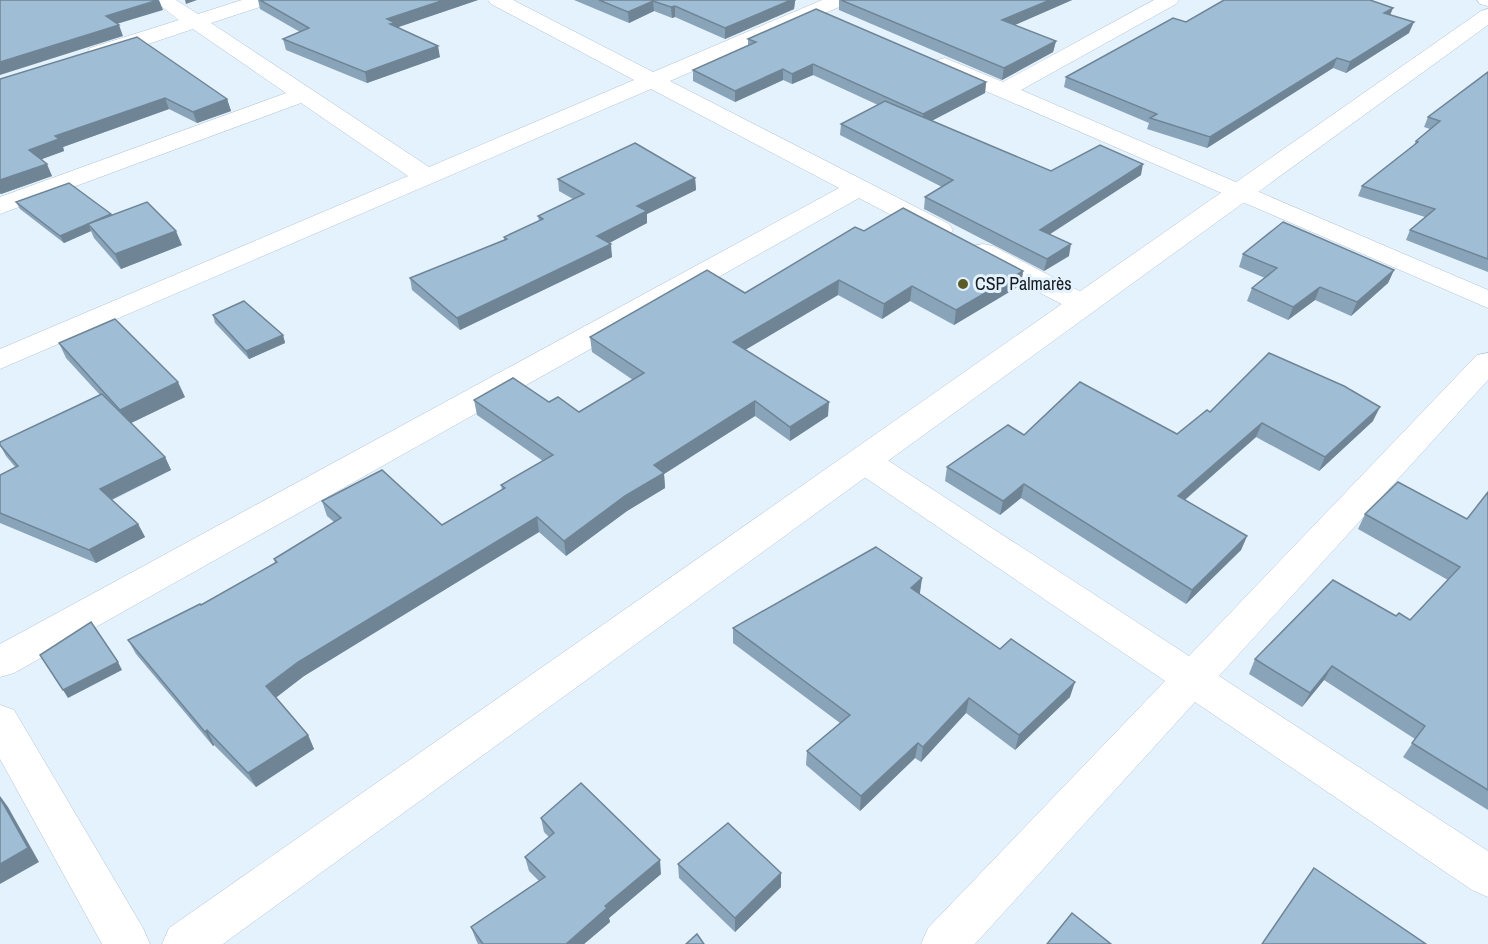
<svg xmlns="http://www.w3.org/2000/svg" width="1488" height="944" font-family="'Archivo Narrow',sans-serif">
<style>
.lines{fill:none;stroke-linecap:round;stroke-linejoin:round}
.minor-casing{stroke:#b2c4d3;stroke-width:1}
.tertiary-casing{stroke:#b2c4d3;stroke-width:1}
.minor{fill:#fff;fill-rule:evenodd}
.tertiary{fill:#fff;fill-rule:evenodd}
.wall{fill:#89a3b8}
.shaded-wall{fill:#6f8596}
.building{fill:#9fbed6;stroke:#6f8596;stroke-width:1.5}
.poi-dot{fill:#5c5b28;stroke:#e4f2fe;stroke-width:2}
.labels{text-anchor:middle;stroke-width:6;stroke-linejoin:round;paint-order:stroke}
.poi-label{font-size:18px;fill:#161d22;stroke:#e4f2fe;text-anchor:start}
</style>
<rect width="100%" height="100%" fill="#e4f2fe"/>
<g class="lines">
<defs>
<g id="minor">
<path d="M153,0H176L198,14L242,0H272L269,4L211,23L429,167L634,80L491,4L488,0H513L653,72L822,0H849L846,4L670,81L949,224L953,230L949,236L940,238L931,236L859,198L14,673L0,677V644L839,188L651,89L0,369V349L408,176L301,103L0,214V197L286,93L193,29L106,58L98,59L90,58L87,53L90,48L179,20Z"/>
<path d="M1154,0H1179L1176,4L1021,90L1488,290V308L937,70L934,65L937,60L945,58L1003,82Z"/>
<path d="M1477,0H1488V6L1480,4Z"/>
<path d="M983,244L993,246L1093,298L1097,304L1093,310L1083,313L1073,310L973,258L970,252L973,246Z"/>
<path d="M1488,353V380L1219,676L1488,851V897L1472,890L1195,702L975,944H921L928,928L1165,681L851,468L847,460L851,452L863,449L875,452L1189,656L1477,355Z"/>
<path d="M0,705L14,710L143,928L150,944H102L0,759Z"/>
</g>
<path id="tertiary" d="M1488,9V25L223,944H162L169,928L1481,11Z"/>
</defs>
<use href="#minor" class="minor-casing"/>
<use href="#tertiary" class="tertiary-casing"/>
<use href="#minor" class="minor"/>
<use href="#tertiary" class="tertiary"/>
</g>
<g class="wall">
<path d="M258,0H478L397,27L440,57L367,83L286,50L283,39L300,32L260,9Z"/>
<path d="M574,0H796L795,1L794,9L725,39L675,17L672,18L654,11L629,23Z"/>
<path d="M839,0H1072L1015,25L1056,41L1053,52L1002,80L839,10Z"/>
<path d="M1390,15L1409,33L1346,73L1333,68L1207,148L1147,129L1149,123L1064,87L1066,77L1186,22Z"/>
<path d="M748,39L986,82L985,93L931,121L1051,171L1141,175L1049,234L1069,256L1044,271L924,209L925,197L942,187L840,135L841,124L878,105L813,75L792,84L783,80L735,102L693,81V70L748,46Z"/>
<path d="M1488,72V272L1406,240L1410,230L1425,217L1358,196L1362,186L1414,145L1416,141L1430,129L1424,127L1428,117Z"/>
<path d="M0,79L227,99L231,111L197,123L169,109L63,147L64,151L42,159L52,176L1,194H0Z"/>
<path d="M695,178L696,190L647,214V223L609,243L612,257L460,330L412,290L410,278L504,240V237L539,221L538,216L573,199L559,191L558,179Z"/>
<path d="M16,202L112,215L182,245L121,269L94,238L91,231L64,243L20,209Z"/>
<path d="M864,231L1023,271L1021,285L954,325L910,301L882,319L838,295L745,350L828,416L790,441L755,416L664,474L665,488L627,511L566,556L539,532L304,676L276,697L308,735L314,749L256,787L214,745L213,746L136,654L128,640L201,605L275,563L274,559L334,522L327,516L322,501L442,525L502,490L501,485L543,461L477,415L474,400L549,402L579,412L633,380L592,352L590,337L745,293Z"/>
<path d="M1243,254L1394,270L1388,283L1351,316L1315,300L1288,320L1247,301L1252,288L1265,278L1239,267Z"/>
<path d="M213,315L283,335L285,343L249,359L215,323Z"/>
<path d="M59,343L185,397L131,423L165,457L171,470L112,500L138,524L145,537L96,563L0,523V475L16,468L6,456L0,445V442L100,395L66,358Z"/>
<path d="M1210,412L1373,421L1319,471L1256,437L1185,500L1247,536L1241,550L1186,604L1021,498L1000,515L945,481L947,467L1024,435L1177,434Z"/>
<path d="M1488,492V810L1403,757L1415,739L1324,680L1302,707L1249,674L1255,659L1396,616L1410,620L1448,580L1358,529L1365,514L1467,519Z"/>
<path d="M922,578L919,594L1070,697L1015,750L966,713L921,762L915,758L860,811L806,765L807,751L840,723L733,643V628Z"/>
<path d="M541,818L661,874L609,918L610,922L584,944H478L476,940L471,927L539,881L529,871L525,857L549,837L544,832Z"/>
<path d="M678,864L781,873V887L735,932L679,878Z"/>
</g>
<g class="shaded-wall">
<path d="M159,0L163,10L110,26L106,16Z"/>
<path d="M185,0H197L186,4Z"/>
<path d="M444,0H478L396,28L397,34L387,19Z"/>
<path d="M791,0H796L795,1L794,9L725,39V28Z"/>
<path d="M1050,0H1072L1001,31L1002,20Z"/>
<path d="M653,1L654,11L629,23L628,12Z"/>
<path d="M675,6V17L672,18L671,7Z"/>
<path d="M1393,8L1389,18L1384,13Z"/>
<path d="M1414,22L1409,33L1346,73L1350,62Z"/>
<path d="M119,25L123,36L0,75V62Z"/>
<path d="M1056,41L1053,52L1002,80L1004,68Z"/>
<path d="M438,46L440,57L367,83L365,72Z"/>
<path d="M1337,58L1333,68L1207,148L1210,137Z"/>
<path d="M813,64V75L792,84V74Z"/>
<path d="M783,69V80L735,102V91Z"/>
<path d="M986,82L985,93L922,126L923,114Z"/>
<path d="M165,98L169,109L63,147L64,151L34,162L29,150L55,136Z"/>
<path d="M227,99L231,111L197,123L193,112Z"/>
<path d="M47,164L52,176L1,194L0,192V180Z"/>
<path d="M1143,164L1141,175L1038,242L1040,230Z"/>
<path d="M695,178L696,190L647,214V223L598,249L597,236L637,206Z"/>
<path d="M111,214L114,221L88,224L91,231L64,243L60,236Z"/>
<path d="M176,231L182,245L121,269L115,254Z"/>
<path d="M611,244L612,257L460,330L457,318Z"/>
<path d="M1071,244L1069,256L1044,271L1047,259Z"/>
<path d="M1394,270L1388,283L1351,316L1357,302Z"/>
<path d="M1023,271L1021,285L954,325L956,310Z"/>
<path d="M839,280L838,295L733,357V342Z"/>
<path d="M912,286L910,301L882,319L884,304Z"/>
<path d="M1320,287L1315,300L1288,320L1293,307Z"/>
<path d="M283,335L285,343L249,359L246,351Z"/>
<path d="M178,382L185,397L127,425L120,410Z"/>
<path d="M755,401V416L664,474L665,488L627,511L566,556L564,541L654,465Z"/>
<path d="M829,402L828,416L790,441V427Z"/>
<path d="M1380,407L1373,421L1319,471L1325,457Z"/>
<path d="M1262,423L1256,437L1173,510L1178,496Z"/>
<path d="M165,457L171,470L106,502L100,489Z"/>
<path d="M1024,484L1021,498L1000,515L1003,501Z"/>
<path d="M537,517L539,532L304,676L273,700L266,686L298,662Z"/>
<path d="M138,524L145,537L96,563L89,550Z"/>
<path d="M1247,536L1241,550L1186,604L1192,590Z"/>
<path d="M922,578L920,593L908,602L911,588Z"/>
<path d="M118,662L122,670L68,698L63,690Z"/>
<path d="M1332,666L1324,680L1302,707L1310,693Z"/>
<path d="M1075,682L1070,697L1015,750L1019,735Z"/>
<path d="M969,698L966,713L921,762L923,747Z"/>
<path d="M207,730L214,745L213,746L205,732Z"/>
<path d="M308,735L314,749L256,787L248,773Z"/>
<path d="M918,743L915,758L860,811L861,796Z"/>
<path d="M0,796L8,807L39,862L0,884Z"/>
<path d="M660,860L661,874L609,918L610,922L584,944H566L605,906Z"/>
<path d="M781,873V887L735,932V918Z"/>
</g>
<g class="building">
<path d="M0,0H158L106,16L119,25L0,62Z"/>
<path d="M260,0H444L387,19L395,23L390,24L438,46L365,72L283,39L309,28Z"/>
<path d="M599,0H791L725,28L675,6L671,7L653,1L628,12Z"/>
<path d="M841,0H1050L1002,20L1056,41L1004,68Z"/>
<path d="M1224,0H1370L1393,8L1384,13L1414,22L1350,62L1337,58L1210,137L1150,118L1157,114L1066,77L1173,18L1186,22Z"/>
<path d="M816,9L986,82L923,114L813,64L792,74L783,69L735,91L693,70L756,42L748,39Z"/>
<path d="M137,37L227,99L193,112L165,98L55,136L59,139L29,150L47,164L0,180V79Z"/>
<path d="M1488,72V259L1410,230L1435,209L1362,186L1418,142L1416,141L1440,121L1428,117Z"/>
<path d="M885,101L1051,171L1100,145L1143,164L1040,230L1071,244L1047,259L925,197L953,180L841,124Z"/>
<path d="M635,143L695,178L637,206L647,211L597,236L611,244L457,318L410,278L507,239L504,237L543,219L538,216L584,194L558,179Z"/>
<path d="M69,183L111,214L60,236L16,202Z"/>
<path d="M147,202L176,231L115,254L88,224Z"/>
<path d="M903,208L1023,271L956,310L912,286L884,304L839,280L733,342L829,402L790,427L755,401L654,465L664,473L625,496L564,541L537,517L298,662L266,686L308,735L248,773L207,730L205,732L128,640L200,604L201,605L277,562L274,559L341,518L322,501L382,470L442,525L505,488L501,485L553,455L474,400L513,378L549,402L558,397L579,412L644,373L590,337L707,270L745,293L855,227L864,231Z"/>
<path d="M1283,222L1394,270L1357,302L1320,287L1293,307L1252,288L1277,268L1243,254Z"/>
<path d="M244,301L283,335L246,351L213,315Z"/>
<path d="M115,319L178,382L120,410L59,343Z"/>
<path d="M1269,353L1344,386L1380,407L1325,457L1262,423L1178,496L1247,536L1192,590L1024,484L1003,501L947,467L1008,425L1024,435L1080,382L1177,434L1207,410L1210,412Z"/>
<path d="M102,394L165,457L100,489L138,524L89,550L0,513V475L18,466L0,445V442Z"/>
<path d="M1398,482L1467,519L1488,492V790L1412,743L1425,726L1332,666L1310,693L1255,659L1333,580L1396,616L1399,613L1410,620L1460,567L1365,514Z"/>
<path d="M876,547L922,578L911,588L1000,649L1011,639L1075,682L1019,735L969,698L923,747L918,743L861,796L807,751L850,715L733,628Z"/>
<path d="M91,622L118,662L63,690L40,655Z"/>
<path d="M581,783L660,860L605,906L607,908L566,944H483L471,927L545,877L525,857L554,833L541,818Z"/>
<path d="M0,798L28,848L0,864Z"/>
<path d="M728,823L781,873L735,918L678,864Z"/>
<path d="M1314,868L1426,944H1262Z"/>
<path d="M1072,913L1111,944H1047Z"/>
<path d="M697,934L704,944H686Z"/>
</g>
<circle class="poi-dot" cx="963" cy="284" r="6"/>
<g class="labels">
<g class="poi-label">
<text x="975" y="290">CSP Palmarès</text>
</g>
</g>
</svg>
